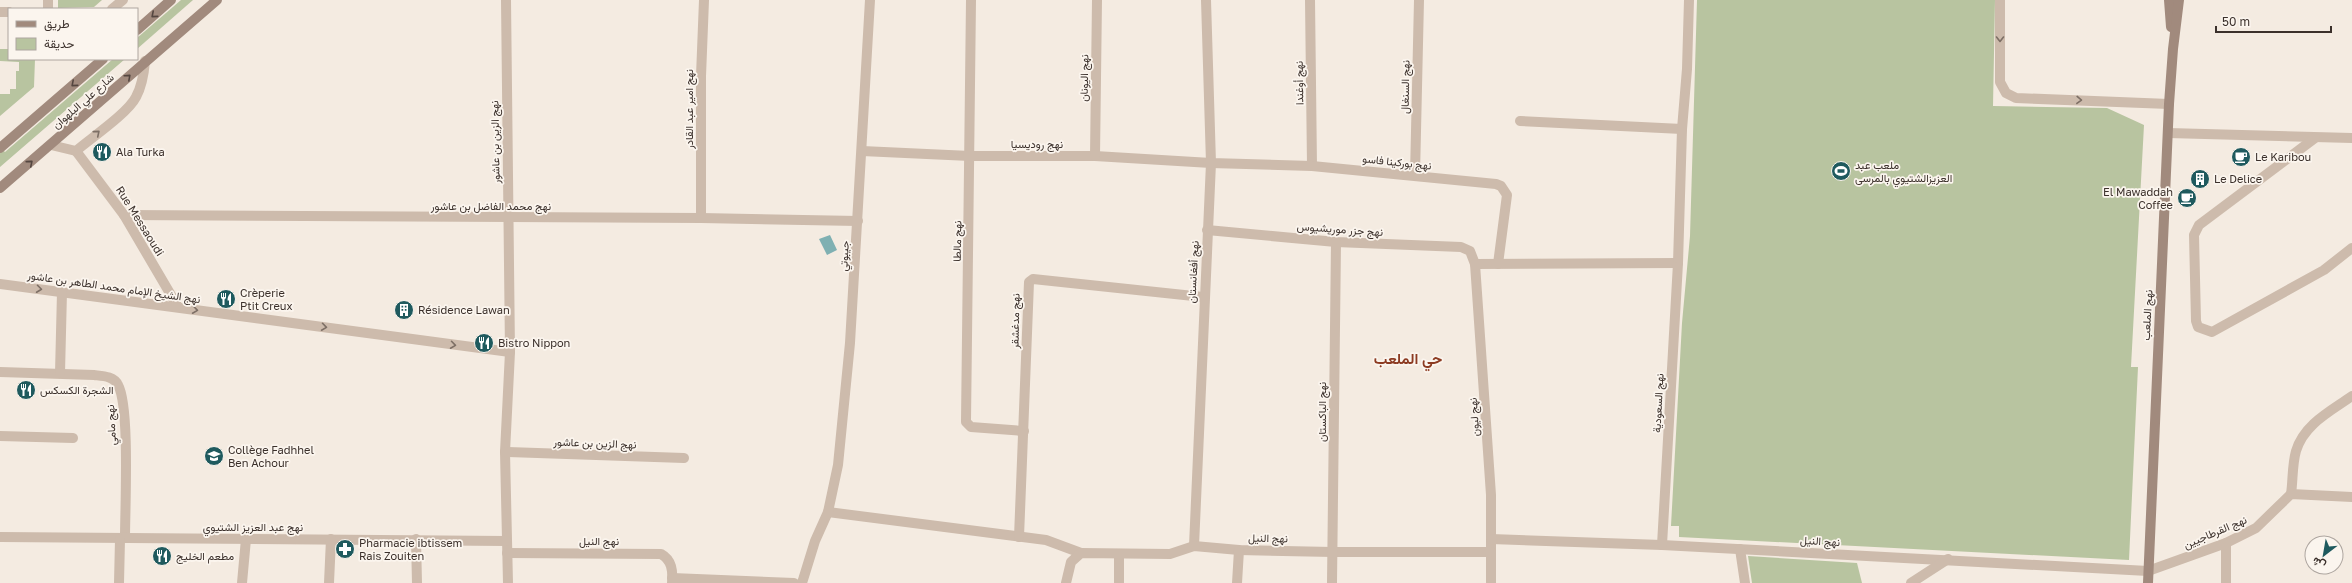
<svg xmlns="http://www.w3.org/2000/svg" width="2352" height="583" font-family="'Golos Text',Vazirmatn,sans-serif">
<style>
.green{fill:#b8c4a0}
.water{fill:#7fb0b2}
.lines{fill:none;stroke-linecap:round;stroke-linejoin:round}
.street{stroke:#cdbbac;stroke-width:10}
.secondary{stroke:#a18a7d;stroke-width:10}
.oneway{stroke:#544640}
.oneway2{stroke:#7d6f65}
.labels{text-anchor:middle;stroke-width:3.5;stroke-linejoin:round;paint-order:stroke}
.street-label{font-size:11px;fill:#3b302b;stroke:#fbf5ee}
.poi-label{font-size:11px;fill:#3b302b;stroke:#fbf5ee;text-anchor:start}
.district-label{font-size:15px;font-weight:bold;fill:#8c3b22;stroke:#fbf5ee}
</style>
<rect width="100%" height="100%" fill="#f4ebe1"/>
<g class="green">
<path d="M58,0H102L94,7L58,8Z"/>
<path d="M181,0H193L137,49V38Z"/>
<path d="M1697,0H1995L1993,106L2107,108L2144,125L2131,367H2138L2129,560L1679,537V526H1671L1682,323L1690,236Z"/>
<path d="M0,49H9V59H35L34,87L0,116V94H10V89H16V71H19V62L0,61Z"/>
<path d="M113,59H125L0,167V147L5,152Z"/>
<path d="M1748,556L1857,563L1862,583H1752Z"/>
</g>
<path class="water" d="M830,235L837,250L827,255L819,239Z"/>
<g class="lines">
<g class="street">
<path d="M506,0L510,352L505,452L508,583"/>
<path d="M971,0L966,422L971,427L1024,431"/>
<path d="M1310,0L1312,166"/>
<path d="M2000,0V82L2006,93L2016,98L2169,104"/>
<path d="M48,9V0"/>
<path d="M112,9L123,0"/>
<path d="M0,12H9"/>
<path d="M1520,121L1682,129"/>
<path d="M2168,133L2352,138"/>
<path d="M2315,138L2199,225L2194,235L2196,321L2198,327L2212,332L2324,270L2352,248"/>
<path d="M51,145L76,151C91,138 128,113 136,97C142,86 144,73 145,61"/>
<path d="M76,151L124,215L178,307"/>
<path d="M862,151L970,156H1095L1211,163L1312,166L1496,184L1501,186L1507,195L1498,264"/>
<path d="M1095,156L1097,0"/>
<path d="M1415,175L1419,0"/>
<path d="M124,215L701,218L858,221"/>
<path d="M701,218V76L704,0"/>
<path d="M1207,230L1336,242L1461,247L1470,251L1475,264L1491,495V583"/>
<path d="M1475,264L1678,263"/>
<path d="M0,284L510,352"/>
<path d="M0,372L94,375C102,376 114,376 118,385C130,406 125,508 125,538"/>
<path d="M60,373L62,292"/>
<path d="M0,436L73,438"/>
<path d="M505,452L684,458"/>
<path d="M2291,494C2293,481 2292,465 2296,451C2304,424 2331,411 2352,396"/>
<path d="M828,512L1046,540L1081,553"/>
<path d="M0,537L506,541"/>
<path d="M1019,537L1029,282L1033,279L1203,297"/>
<path d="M416,539L417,583"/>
<path d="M1491,539L1662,545L2148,571L2226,543L2256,528L2291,494L2352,497"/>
<path d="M2226,543V583"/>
<path d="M1662,545L1678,263L1682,129L1687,69L1689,0"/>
<path d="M1194,546L1211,163L1206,0"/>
<path d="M1740,549L1745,583"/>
<path d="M507,553L661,554C672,560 673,571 672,583"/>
<path d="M1119,554V583"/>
<path d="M672,578L794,583"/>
<path d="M119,583L120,539"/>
<path d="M242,583L246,539"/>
<path d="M329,583L331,539"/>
<path d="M802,583L815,541L828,512L838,465L850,343L870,0"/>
<path d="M1066,583L1071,562L1081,553L1170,554L1194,546L1239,550L1333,552H1491"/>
<path d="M1237,583L1239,550"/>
<path d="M1332,583L1336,242"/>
<path d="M1911,583L1948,559"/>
</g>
<g class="secondary">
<path d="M2169,0L2171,27"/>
<path d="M137,30L171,0"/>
<path d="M0,148L103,59"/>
<path d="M0,188L217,0"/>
<path d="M2148,583L2169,104L2173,49L2179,0"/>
</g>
</g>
<defs><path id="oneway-chevron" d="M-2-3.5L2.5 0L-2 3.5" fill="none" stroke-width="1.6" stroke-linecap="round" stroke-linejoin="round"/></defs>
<g class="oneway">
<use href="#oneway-chevron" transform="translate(154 15) rotate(139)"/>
<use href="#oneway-chevron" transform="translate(128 77) rotate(-42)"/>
<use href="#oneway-chevron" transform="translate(74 84) rotate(139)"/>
<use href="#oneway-chevron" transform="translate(30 163) rotate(-40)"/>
</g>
<g class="oneway2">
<use href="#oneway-chevron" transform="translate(2000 39) rotate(90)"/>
<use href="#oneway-chevron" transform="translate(2079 100) rotate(2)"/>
<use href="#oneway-chevron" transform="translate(97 133) rotate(-40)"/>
<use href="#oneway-chevron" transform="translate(39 289) rotate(7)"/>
<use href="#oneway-chevron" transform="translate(195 310) rotate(8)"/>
<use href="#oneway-chevron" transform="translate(324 327) rotate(8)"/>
<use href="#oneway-chevron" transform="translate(453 345) rotate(8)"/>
</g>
<defs>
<symbol id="restaurant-disc" viewBox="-11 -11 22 22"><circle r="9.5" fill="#1f5a5e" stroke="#fbf5ee"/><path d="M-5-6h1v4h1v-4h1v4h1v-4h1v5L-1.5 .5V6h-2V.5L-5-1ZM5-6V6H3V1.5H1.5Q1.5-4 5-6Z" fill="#fff"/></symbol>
<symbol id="cafe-disc" viewBox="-11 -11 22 22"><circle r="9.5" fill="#1f5a5e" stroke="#fbf5ee"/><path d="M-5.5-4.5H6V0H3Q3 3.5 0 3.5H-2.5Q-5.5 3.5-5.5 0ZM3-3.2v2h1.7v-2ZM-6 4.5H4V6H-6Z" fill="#fff"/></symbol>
<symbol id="stadium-disc" viewBox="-11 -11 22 22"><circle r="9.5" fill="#1f5a5e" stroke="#fbf5ee"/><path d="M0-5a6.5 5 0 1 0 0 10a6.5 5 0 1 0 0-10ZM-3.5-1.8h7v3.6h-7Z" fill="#fff"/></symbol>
<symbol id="building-disc" viewBox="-11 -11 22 22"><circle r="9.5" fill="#1f5a5e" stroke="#fbf5ee"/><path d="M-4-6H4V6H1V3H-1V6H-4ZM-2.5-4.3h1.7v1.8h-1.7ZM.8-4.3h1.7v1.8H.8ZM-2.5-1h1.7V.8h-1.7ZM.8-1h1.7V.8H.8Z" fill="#fff"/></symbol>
<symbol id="school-disc" viewBox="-11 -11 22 22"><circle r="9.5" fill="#1f5a5e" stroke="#fbf5ee"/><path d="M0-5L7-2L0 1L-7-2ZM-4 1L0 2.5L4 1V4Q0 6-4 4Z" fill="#fff"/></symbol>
<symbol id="pharmacy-disc" viewBox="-11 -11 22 22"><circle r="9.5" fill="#1f5a5e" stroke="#fbf5ee"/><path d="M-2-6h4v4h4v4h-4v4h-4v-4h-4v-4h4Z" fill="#fff"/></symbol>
</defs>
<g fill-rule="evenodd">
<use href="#restaurant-disc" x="91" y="141" width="22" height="22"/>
<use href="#cafe-disc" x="2230" y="146" width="22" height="22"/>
<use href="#stadium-disc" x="1830" y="160" width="22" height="22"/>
<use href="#building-disc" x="2189" y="168" width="22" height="22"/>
<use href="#cafe-disc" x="2176" y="187" width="22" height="22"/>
<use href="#restaurant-disc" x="215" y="288" width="22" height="22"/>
<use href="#building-disc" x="393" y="299" width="22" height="22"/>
<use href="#restaurant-disc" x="473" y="332" width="22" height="22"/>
<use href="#restaurant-disc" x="15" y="379" width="22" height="22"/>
<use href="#school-disc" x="203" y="445" width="22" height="22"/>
<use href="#pharmacy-disc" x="334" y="538" width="22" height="22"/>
<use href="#restaurant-disc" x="151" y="545" width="22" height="22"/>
</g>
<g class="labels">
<g class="street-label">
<text transform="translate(1084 78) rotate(-89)" y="4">نهج اليونان</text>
<text transform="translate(1299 83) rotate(-91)" y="4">نهج أوغندا</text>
<text transform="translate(1405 87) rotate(-89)" y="4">نهج السنغال</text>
<text transform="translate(83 101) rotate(-41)" y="4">شارع علي البلهوان</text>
<text transform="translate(689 109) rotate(-90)" y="4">نهج امير عبد القادر</text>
<text transform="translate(495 142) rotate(-91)" y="4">نهج الزين بن عاشور</text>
<text x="1037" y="148">نهج روديسيا</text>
<text transform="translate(1397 162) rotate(6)" y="4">نهج بوركينا فاسو</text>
<text x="491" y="210">نهج محمد الفاضل بن عاشور</text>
<text transform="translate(140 221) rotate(58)" y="4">Rue Messaoudi</text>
<text transform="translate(1340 229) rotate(4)" y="4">نهج جزر موريشيوس</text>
<text transform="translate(957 241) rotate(-89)" y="4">نهج مالطا</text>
<text transform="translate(844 256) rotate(-86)" y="4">جيبوتي</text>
<text transform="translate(1193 272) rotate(-87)" y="4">نهج أفغانستان</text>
<text transform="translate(114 287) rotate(8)" y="4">نهج الشيخ الإمام محمد الطاهر بن عاشور</text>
<text transform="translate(2147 315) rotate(-87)" y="4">نهج الملعب</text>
<text transform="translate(1015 321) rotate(-89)" y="4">نهج مدغشقر</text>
<text transform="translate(1658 403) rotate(-87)" y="4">نهج السعودية</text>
<text transform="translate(1322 412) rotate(-90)" y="4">نهج الباكستان</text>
<text transform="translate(1474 417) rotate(-94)" y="4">نهج ليون</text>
<text transform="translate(111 425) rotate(-93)" y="4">نهج مامي</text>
<text transform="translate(595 443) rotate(2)" y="4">نهج الزين بن عاشور</text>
<text x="253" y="531">نهج عبد العزيز الشتيوي</text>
<text transform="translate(2215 532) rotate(-23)" y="4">نهج القرطاجيين</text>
<text transform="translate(1268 538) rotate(1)" y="4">نهج النيل</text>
<text x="599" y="545">نهج النيل</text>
<text transform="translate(1820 541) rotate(3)" y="4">نهج النيل</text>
</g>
<g class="poi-label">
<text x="116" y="156">Ala Turka</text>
<text x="2255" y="161">Le Karibou</text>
<text x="1855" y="169">ملعب عبد<tspan x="1855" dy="13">العزيزالشتيوي بالمرسى</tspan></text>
<text x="2214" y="183">Le Delice</text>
<text x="2173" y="196" text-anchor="end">El Mawaddah<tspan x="2173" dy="13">Coffee</tspan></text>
<text x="240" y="297">Crèperie<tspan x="240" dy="13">Ptit Creux</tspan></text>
<text x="418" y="314">Résidence Lawan</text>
<text x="498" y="347">Bistro Nippon</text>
<text x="40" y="394">الشجرة الكسكس</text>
<text x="228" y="454">Collège Fadhhel<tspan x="228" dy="13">Ben Achour</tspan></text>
<text x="359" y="547">Pharmacie ibtissem<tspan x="359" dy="13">Rais Zouiten</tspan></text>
<text x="176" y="560">مطعم الخليج</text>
</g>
<g class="district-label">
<text x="1408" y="364">حي الملعب</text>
</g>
</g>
<rect x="8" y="8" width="130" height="52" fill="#fbf5ee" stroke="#aea6a0"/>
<rect x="16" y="21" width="20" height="6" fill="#a18a7d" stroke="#aea6a0"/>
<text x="44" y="28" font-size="12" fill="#3b302b">طريق</text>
<rect x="16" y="38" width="20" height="12" fill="#b8c4a0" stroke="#aea6a0"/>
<text x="44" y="48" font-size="12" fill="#3b302b">حديقة</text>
<g transform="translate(2324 555) rotate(211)"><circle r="19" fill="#fbf5ee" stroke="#aea6a0"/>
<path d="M0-3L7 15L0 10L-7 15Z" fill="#1f5a5e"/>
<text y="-6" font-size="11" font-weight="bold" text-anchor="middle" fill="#3b302b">ش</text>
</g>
<path d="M2216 26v6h115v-6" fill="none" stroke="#3b302b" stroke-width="2"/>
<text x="2222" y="26" font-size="12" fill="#3b302b" stroke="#fbf5ee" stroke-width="3" paint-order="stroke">50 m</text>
</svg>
